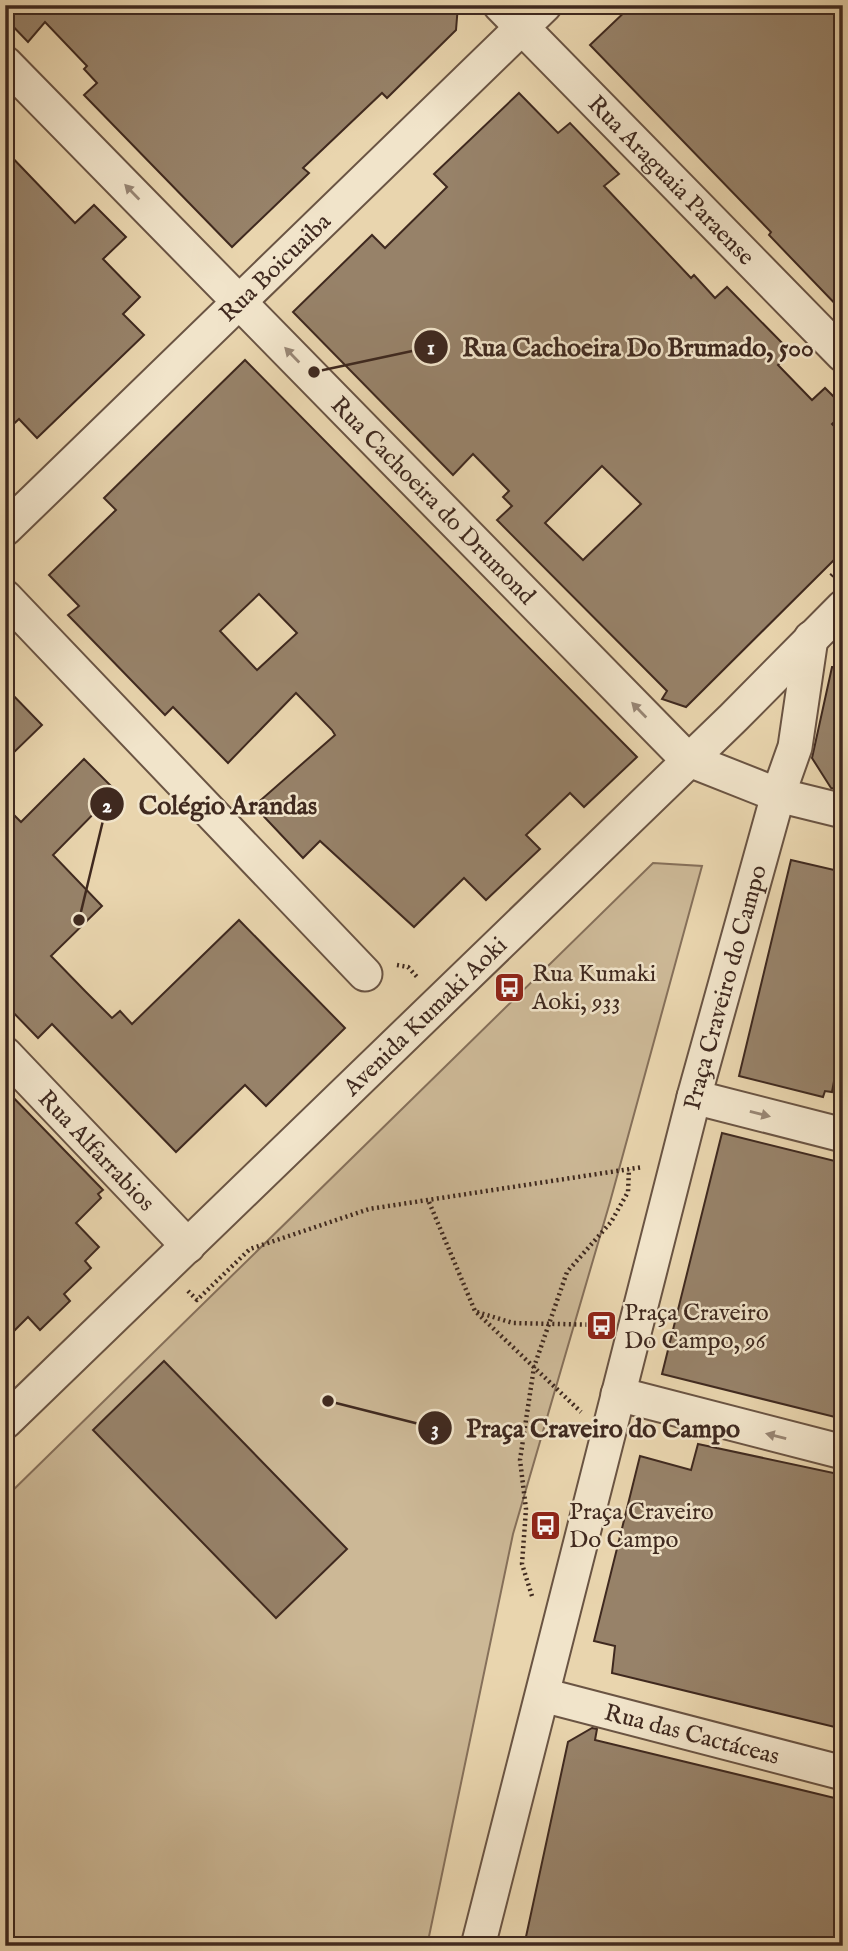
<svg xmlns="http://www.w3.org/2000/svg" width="848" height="1951" font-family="'IM FELL English',serif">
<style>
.green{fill:#ccb896;stroke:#86705a;stroke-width:2}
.building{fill:#978269;stroke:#3f291f;stroke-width:2;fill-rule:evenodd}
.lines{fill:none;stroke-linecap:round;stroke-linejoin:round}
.minor-casing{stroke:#6a5443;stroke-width:37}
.path{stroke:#3f291f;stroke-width:4.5;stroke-dasharray:2 3.5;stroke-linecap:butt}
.minor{stroke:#f1e4ca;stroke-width:33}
.oneway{fill:#988674}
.labels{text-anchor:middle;stroke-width:5;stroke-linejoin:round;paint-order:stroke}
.street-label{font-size:24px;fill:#3f291f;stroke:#f1e4ca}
.poi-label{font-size:24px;fill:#3f291f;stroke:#f1e4ca;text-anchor:start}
.leader{fill:none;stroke:#3f291f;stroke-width:2.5}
.callout-dot{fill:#3f291f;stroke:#f1e4ca;stroke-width:2.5}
.mark-label{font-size:21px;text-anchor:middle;font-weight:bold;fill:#fff}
.callout-label{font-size:26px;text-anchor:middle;font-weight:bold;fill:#3f291f;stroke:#f1e4ca;stroke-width:5;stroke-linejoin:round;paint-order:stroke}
</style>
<rect width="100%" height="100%" fill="#e9d5ae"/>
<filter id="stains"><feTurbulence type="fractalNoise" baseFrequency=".00286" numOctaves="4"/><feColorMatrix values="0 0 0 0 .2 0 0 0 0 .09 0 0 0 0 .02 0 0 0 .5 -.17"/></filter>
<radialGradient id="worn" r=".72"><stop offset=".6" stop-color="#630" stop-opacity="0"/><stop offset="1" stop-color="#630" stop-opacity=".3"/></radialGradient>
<path class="green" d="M653,863L702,866L610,1202L513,1534L427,1946H5V1498Z"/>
<g class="building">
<path d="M5,5H458L456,30L387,98L382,93L303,168L309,173L232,247L84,95L97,83L84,69L87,66L45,22L28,42L5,18Z"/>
<path d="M632,5H843V312L769,235L771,232L590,45Z"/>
<path d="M519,93L558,133L570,123L619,174L604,186L691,278L694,275L715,298L727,287L791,352L778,365L812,400L825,388L843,406V414L832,424L843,435V551L686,707L662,699L667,691L497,520L512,506L503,497L509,491L473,454L453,475L293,312L372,235L385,248L447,187L434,174ZM602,466L641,504L583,560L545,523Z"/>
<path d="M5,150L75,223L94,205L126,237L103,259L140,297L123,314L144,335L37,438L19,419L5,432Z"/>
<path d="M245,360L637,757L584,807L570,793L526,835L540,849L486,900L464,878L414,927L320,841L303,858L254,806L335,735L332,730L296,693L228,763L173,707L165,715L68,615L79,606L49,575L116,510L104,498ZM259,594L297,633L257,670L220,631Z"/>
<path d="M832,667L843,668V791L831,788L812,758Z"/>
<path d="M5,687L42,725L5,761Z"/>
<path d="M84,759L116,791L53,855L102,906L51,956L85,991L112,1018L120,1011L132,1024L239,920L345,1028L266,1106L245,1085L176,1152L52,1024L38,1038L5,1004V806L21,822Z"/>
<path d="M791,860L843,872V1082L834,1081L832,1092L825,1091L823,1097L739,1076Z"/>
<path d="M5,1089L103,1190L98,1194L101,1198L76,1223L99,1247L85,1261L91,1268L64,1294L70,1301L40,1330L28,1317L5,1340Z"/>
<path d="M722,1133L843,1163V1419L662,1374Z"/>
<path d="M164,1361L347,1549L276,1618L93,1430Z"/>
<path d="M698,1444L843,1475V1729L612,1673L615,1646L594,1641L640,1456L691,1470Z"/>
<path d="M592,1728L597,1729L595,1740L843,1800V1946H524L568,1742Z"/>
</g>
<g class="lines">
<defs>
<g id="minor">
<path id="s1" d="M500,5L843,355"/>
<path id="s2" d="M5,63L687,759L778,795L843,811"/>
<path id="s3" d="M5,529L545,5"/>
<path d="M5,597L365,974"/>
<path id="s4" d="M5,1054L188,1246"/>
<path d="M694,1097L843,1135"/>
<path d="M618,1394L843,1452"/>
<path id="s5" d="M5,1422L733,718L843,607"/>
<path id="s6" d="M543,1695L843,1773"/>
<path id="s7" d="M478,1946L694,1097L778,795L795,747L811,638"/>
</g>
</defs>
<use href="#minor" class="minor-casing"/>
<g class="path">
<path d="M831,576L843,564"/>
<path d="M397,965L408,967L418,978"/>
<path d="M429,1202L475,1311L581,1412"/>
<path d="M188,1291L197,1300L250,1249L369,1209L643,1167"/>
<path d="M477,1312L513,1323L603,1325"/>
<path d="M532,1596L522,1564L526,1509L520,1460L534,1367L567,1272L611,1222L628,1192L629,1169"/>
</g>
<use href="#minor" class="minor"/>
</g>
<defs><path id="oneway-solid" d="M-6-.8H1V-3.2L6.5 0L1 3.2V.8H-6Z" transform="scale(1.75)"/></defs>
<g class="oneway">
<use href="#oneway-solid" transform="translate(132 192) rotate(-134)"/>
<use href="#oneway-solid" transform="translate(292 355) rotate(-134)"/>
<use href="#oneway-solid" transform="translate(639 710) rotate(-134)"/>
<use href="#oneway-solid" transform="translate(760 1114) rotate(14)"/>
<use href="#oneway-solid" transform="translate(776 1436) rotate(-166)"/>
</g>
<defs>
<symbol id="bus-square" viewBox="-11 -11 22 22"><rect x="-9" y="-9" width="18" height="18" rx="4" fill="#8f2418" stroke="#f1e4ca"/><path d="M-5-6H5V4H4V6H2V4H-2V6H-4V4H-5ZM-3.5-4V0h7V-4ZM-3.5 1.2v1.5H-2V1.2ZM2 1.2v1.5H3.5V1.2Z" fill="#fff"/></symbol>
</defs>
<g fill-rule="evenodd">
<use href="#bus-square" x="492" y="970" width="35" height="35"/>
<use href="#bus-square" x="584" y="1308" width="35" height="35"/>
<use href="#bus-square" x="528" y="1508" width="35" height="35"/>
</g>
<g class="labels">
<g class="street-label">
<text dy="8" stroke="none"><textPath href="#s1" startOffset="245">Rua Araguaia Paraense</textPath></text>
<text dy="8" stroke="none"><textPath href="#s3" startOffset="376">Rua Boicuaiba</textPath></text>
<text dy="8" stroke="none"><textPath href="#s2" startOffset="612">Rua Cachoeira do Drumond</textPath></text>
<text dy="8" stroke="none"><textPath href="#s7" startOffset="990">Praça Craveiro do Campo</textPath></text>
<text dy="8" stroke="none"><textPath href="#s5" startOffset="584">Avenida Kumaki Aoki</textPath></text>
<text dy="8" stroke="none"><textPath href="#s4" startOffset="133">Rua Alfarrabios</textPath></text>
<text dy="8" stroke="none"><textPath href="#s6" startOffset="154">Rua das Cactáceas</textPath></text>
</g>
<g class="poi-label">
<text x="532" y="981">Rua Kumaki<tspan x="532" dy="28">Aoki, 933</tspan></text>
<text x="624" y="1320">Praça Craveiro<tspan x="624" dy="28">Do Campo, 96</tspan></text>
<text x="569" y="1519">Praça Craveiro<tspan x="569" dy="28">Do Campo</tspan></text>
</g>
</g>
<path class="leader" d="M314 372L431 347M79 920L107 804M328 1401L435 1428"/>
<g class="callout-dot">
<circle cx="314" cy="372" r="7"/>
<circle cx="79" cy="920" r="7"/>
<circle cx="328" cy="1401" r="7"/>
<circle cx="431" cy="347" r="18"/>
<circle cx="107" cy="804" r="18"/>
<circle cx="435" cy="1428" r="18"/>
</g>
<g class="mark-label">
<text x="431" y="354">1</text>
<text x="107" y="812">2</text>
<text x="435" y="1435">3</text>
</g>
<g class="callout-label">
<text x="638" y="356">Rua Cachoeira Do Brumado, 500</text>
<text x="228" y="814">Colégio Arandas</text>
<text x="603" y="1437">Praça Craveiro do Campo</text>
</g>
<rect width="848" height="1951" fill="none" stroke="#e9d5ae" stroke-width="28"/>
<rect x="7" y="7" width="834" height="1937" fill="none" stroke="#3f291f" stroke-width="3.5"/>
<rect x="14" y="14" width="820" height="1923" fill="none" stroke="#3f291f" stroke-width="2"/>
<rect width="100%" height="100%" filter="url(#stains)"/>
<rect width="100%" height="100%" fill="url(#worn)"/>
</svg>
